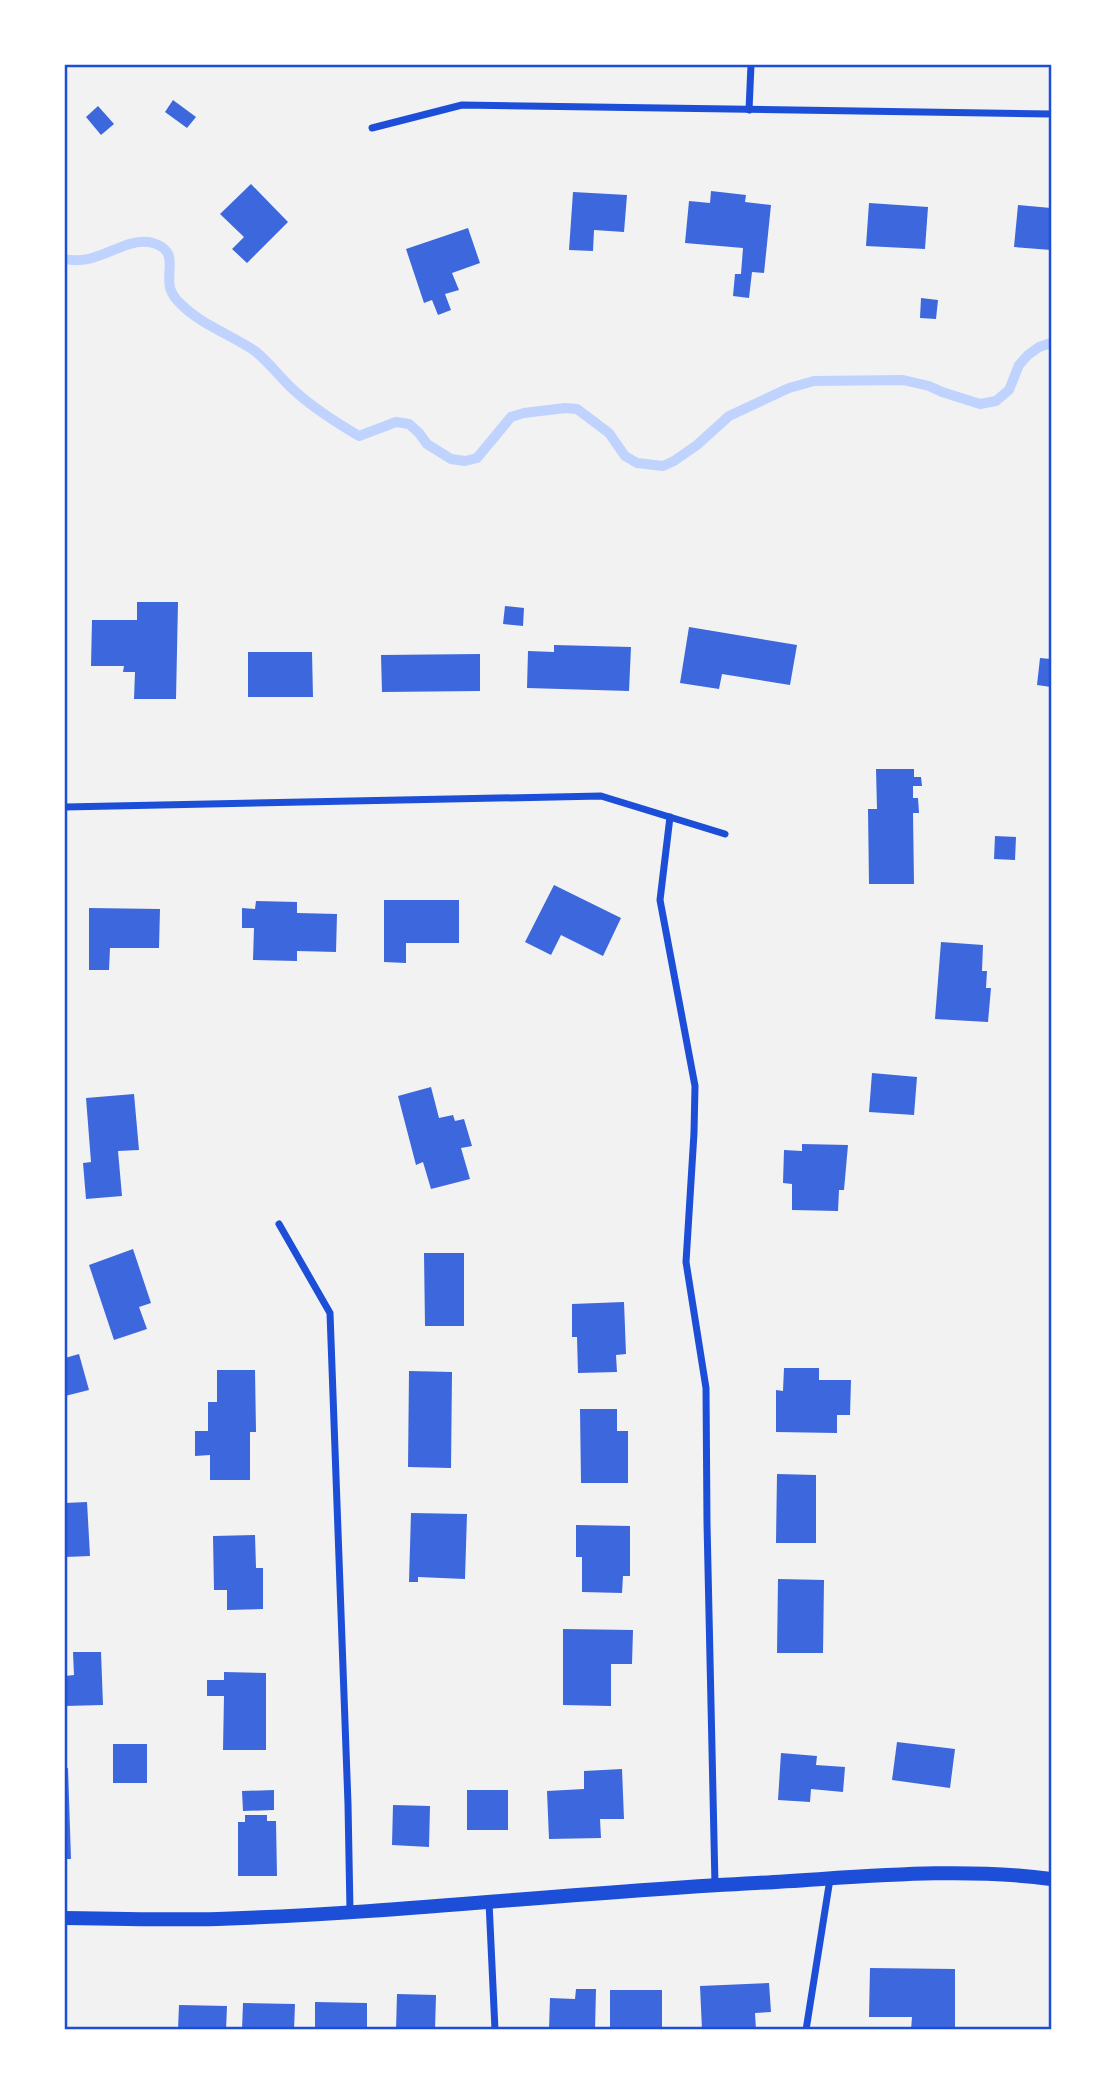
<svg xmlns="http://www.w3.org/2000/svg" width="1116" height="2095" font-family="'Work Sans',sans-serif">
<style>
.lines{fill:none;stroke-linecap:round;stroke-linejoin:round}
.stream{stroke:#bfd3fe;stroke-width:10}
.building{fill:#3d67dc}
.minor{stroke:#1d4ed8;stroke-width:7}
.secondary{stroke:#1d4ed8;stroke-width:14}
.neatline{fill:none;stroke:#1d4ed8;stroke-width:2.5}
</style>
<rect width="100%" height="100%" fill="#f2f2f2"/>
<g class="lines">
<path class="stream" d="M65,259C99,267 125,235 153,243C179,251 166,269 170,288C172,294 177,301 182,305C199,323 233,336 255,351C270,363 282,380 297,393C315,409 337,423 359,436L396,422L409,424L419,433L427,444L451,459L465,461L477,458L511,417L524,413L565,408L577,409L609,433L625,456L637,463L663,466L674,461L697,445L729,416L789,388L814,381L903,380L929,386L942,392L980,404L996,401L1009,390L1019,365L1028,355L1039,347L1051,343"/>
</g>
<g class="building">
<path d="M173,100L196,117L187,128L165,112Z"/>
<path d="M98,106L114,124L101,135L86,117Z"/>
<path d="M251,184L288,222L247,263L232,249L244,237L220,214Z"/>
<path d="M711,191L746,195L745,202L771,205L764,273L752,272L749,298L733,296L735,274H741L743,248L685,243L689,201L710,203Z"/>
<path d="M573,192L627,195L624,232L594,230L593,251L569,250Z"/>
<path d="M869,203L928,207L925,249L866,246Z"/>
<path d="M1018,205L1051,208V250L1014,247Z"/>
<path d="M468,228L480,263L452,273L459,290L445,294L451,310L438,315L432,300L424,303L406,249Z"/>
<path d="M921,298L938,300L936,319L920,318Z"/>
<path d="M137,602H178L176,699H134L135,672H123L124,666H91L92,620H137Z"/>
<path d="M505,606L524,608L523,626L503,624Z"/>
<path d="M689,627L797,645L790,685L722,674L719,689L680,683Z"/>
<path d="M554,645L631,647L629,691L527,688L528,651L554,652Z"/>
<path d="M248,652H312L313,697H248Z"/>
<path d="M480,654V691L382,692L381,655Z"/>
<path d="M1040,658L1051,659V687L1037,685Z"/>
<path d="M876,769H914V777H921L922,786H913V798H918L919,813H913L914,884H869L868,809H877Z"/>
<path d="M995,836L1016,837L1015,860L994,859Z"/>
<path d="M554,885L621,918L603,956L561,935L551,955L525,942Z"/>
<path d="M384,900H459V943H406V963L384,962Z"/>
<path d="M256,901L297,902V913L337,914L336,952L297,951V961L253,960L254,928H242V908L255,909Z"/>
<path d="M89,908L160,909L159,948H110L109,970H89Z"/>
<path d="M941,942L983,945L982,971H987L986,988H991L988,1022L935,1019Z"/>
<path d="M872,1073L917,1077L914,1115L869,1112Z"/>
<path d="M431,1087L439,1118L453,1115L455,1121L464,1119L472,1146L461,1148L470,1179L431,1189L423,1162L416,1165L398,1096Z"/>
<path d="M134,1094L139,1150L118,1151L122,1196L86,1199L83,1163L91,1162L86,1098Z"/>
<path d="M802,1144L848,1145L844,1190H839L838,1211L792,1210V1184L783,1183L784,1150L802,1151Z"/>
<path d="M133,1249L151,1303L139,1307L147,1329L114,1340L89,1265Z"/>
<path d="M424,1253H464V1326H425Z"/>
<path d="M624,1302L626,1354L616,1355L617,1372L578,1373L577,1337H572V1304Z"/>
<path d="M79,1354L89,1390L65,1396V1358Z"/>
<path d="M784,1368H819V1380H851L850,1415H837V1433L776,1432V1390L783,1391Z"/>
<path d="M217,1370H255L256,1432H250V1480H210V1455L195,1456V1431H208V1402H217Z"/>
<path d="M409,1371L452,1372L451,1468L408,1467Z"/>
<path d="M580,1409H617V1431H628V1483H581Z"/>
<path d="M777,1474L816,1475V1543H776Z"/>
<path d="M87,1502L90,1556L65,1557V1503Z"/>
<path d="M411,1513L467,1514L465,1579L418,1577V1582H409Z"/>
<path d="M576,1525L630,1526V1576H623L622,1593L582,1592V1557H576Z"/>
<path d="M255,1535L256,1568H263V1609L227,1610V1590H214L213,1536Z"/>
<path d="M778,1579L824,1580L823,1653H777Z"/>
<path d="M563,1629L633,1630L632,1664H611V1706L563,1705Z"/>
<path d="M73,1652H101L103,1705L65,1706V1676L74,1675Z"/>
<path d="M224,1672L266,1673V1750H223L224,1696H207V1680H224Z"/>
<path d="M897,1742L955,1749L950,1788L892,1780Z"/>
<rect x="113" y="1744" width="34" height="39"/>
<path d="M781,1753L817,1756L816,1765L845,1767L843,1792L811,1789L810,1802L778,1800Z"/>
<path d="M68,1768L71,1859H65V1769Z"/>
<path d="M622,1769L624,1819H600L601,1838L549,1839L547,1791L584,1789V1771Z"/>
<path d="M274,1790V1810L243,1811L242,1791Z"/>
<rect x="467" y="1790" width="41" height="40"/>
<path d="M393,1805L430,1806L429,1847L392,1845Z"/>
<path d="M245,1815H267V1821H276L277,1876H238V1822H245Z"/>
<path d="M870,1968L955,1969V2030H911L912,2017H869Z"/>
<path d="M769,1983L771,2012L755,2013L756,2030H702L700,1986Z"/>
<path d="M576,1989H596L595,2030H549L550,1998L575,1999Z"/>
<rect x="610" y="1990" width="52" height="40"/>
<path d="M397,1994L436,1995L435,2030H396Z"/>
<path d="M315,2002L367,2003V2030H315Z"/>
<path d="M243,2003L295,2004L294,2030H242Z"/>
<path d="M179,2005L227,2006L226,2030H178Z"/>
</g>
<g class="lines">
<g class="minor">
<path d="M749,110L751,65"/>
<path d="M372,128L462,105L1051,114"/>
<path d="M65,807L601,796L725,834"/>
<path d="M670,817L660,900L695,1086L694,1133L686,1262L706,1388L707,1523L715,1885"/>
<path d="M279,1224L330,1313L348,1804L350,1911"/>
<path d="M489,1902L495,2030"/>
<path d="M806,2030L830,1879"/>
</g>
<path class="secondary" d="M65,1918C116,1919 167,1920 218,1919C398,1913 576,1892 756,1883C853,1878 954,1866 1051,1879"/>
</g>
<rect width="1116" height="2095" fill="none" stroke="#ffffff" stroke-width="133"/>
<rect x="66" y="66" width="984" height="1962" class="neatline"/>
</svg>
